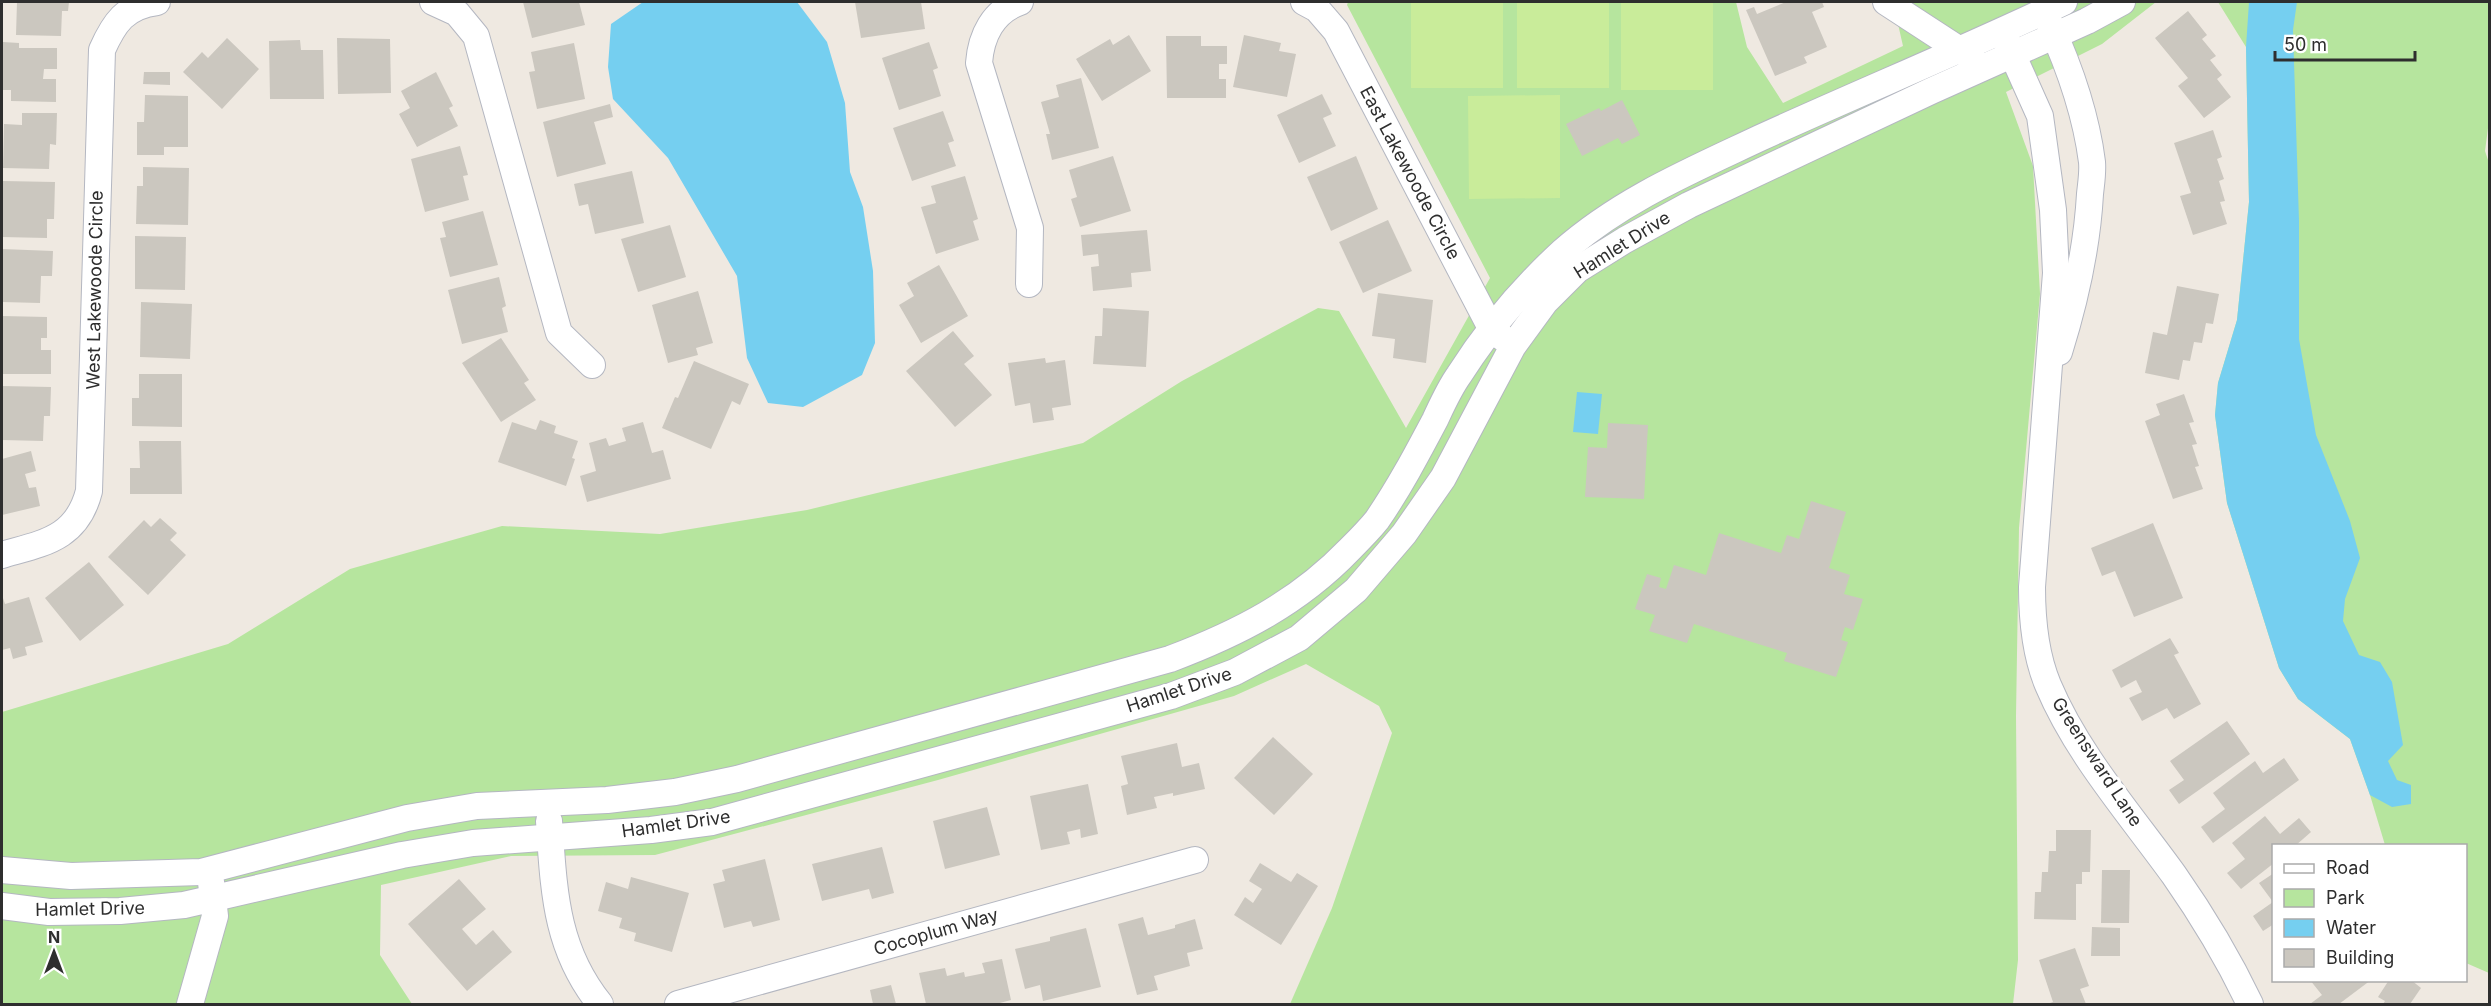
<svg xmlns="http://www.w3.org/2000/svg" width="2491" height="1006" font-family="Inter,sans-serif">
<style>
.green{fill:#b6e59e}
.pitch{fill:#c9ec9a}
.water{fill:#75cff0}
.building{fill:#cbc7bf}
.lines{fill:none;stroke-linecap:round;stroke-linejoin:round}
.minor-casing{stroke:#b4b7c1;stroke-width:28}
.minor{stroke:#fff;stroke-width:26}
.labels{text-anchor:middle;stroke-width:6;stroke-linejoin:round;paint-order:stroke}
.street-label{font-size:18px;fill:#2e2e2e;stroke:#fff}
</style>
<rect width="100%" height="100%" fill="#efe9e1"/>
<g class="green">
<path d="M1348,2H1736L1747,47L1783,103L1903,46L1893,2H2156L2102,44L2006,92L2033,166L2040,294L2019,528L2016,716L2018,960L2013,1004H1290L1332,908L1392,733L1379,706L1306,664L1234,696L938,780L655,855L511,856L381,885L380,955L412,1004H2V712L228,644L350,569L502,526L660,534L807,510L1083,443L1182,381L1318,308L1339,311L1406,428L1490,278L1347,5Z"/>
<path d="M2218,2H2489L2490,113L2485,151L2490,166L2489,973L2466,963V846L2385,845L2370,795L2350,739L2298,699L2279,668L2227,503L2215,415L2218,383L2237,320L2249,202L2246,47Z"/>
</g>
<g class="pitch">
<rect x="1411" y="2" width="92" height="86"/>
<rect x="1517" y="2" width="92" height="86"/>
<rect x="1621" y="2" width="92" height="88"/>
<path d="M1560,95V198L1469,199L1468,96Z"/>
</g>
<g class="water">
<path d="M643,2H797L827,42L845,103L850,172L863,207L873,271L875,343L862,375L803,407L768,403L747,358L737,276L668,158L613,99L608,67L611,24Z"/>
<path d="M2249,2H2297L2293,30L2299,221V339L2316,435L2350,521L2360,558L2345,599L2343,621L2359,655L2380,662L2392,682L2403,745L2388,761L2397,780L2411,785V804L2392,807L2370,795L2350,739L2298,699L2279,668L2227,503L2215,415L2218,383L2237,320L2249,202L2246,47Z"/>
<path d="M1577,392L1602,394L1598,434L1573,432Z"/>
</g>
<g class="building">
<path d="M17,2H69L68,11H62L61,36L16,35Z"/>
<path d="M523,2H579L585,25L532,38Z"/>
<path d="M855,2H921L925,29L861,38Z"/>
<path d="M1786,2H1822L1824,7L1812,12L1827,47L1804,57L1807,63L1775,76L1746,10L1754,7L1757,14Z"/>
<path d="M2188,11L2207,35L2202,39L2216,56L2210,60L2222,75L2217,79L2231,97L2204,118L2178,86L2188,78L2155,38Z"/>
<path d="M1129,35L1151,71L1102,101L1076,59L1110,39L1113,45Z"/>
<path d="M1244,35L1281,43L1279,51L1296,54L1287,97L1233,87Z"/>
<path d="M1166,36H1201V46H1227V64H1219V79H1226V98H1167Z"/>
<path d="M227,38L259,69L222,109L183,72L202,52L208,58Z"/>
<path d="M337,38L390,39L391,93L338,94Z"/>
<path d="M300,40L301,50H323L324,99H270L269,41Z"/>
<path d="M3,42L19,43V48H57V69H44L43,79H56V102L11,101V90H2Z"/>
<path d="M929,42L938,68L933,70L941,96L899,110L882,58Z"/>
<path d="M574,43L585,99L537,109L529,72L535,71L531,52Z"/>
<path d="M144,72H170V85L143,84Z"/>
<path d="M436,72L453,106L449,108L458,126L417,147L399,114L410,108L401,91Z"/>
<path d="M1081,78L1099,148L1052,160L1046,134H1050L1041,102L1059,97L1056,85Z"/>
<path d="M1322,94L1332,114L1323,118L1336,146L1299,163L1277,115Z"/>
<path d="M145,95L188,96V147H164V155H137V122H144Z"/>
<path d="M1622,100L1640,135L1622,144L1618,138L1582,156L1566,124L1599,108L1601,111Z"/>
<path d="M610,104L613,117L594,122L606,164L557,177L543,122Z"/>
<path d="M943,111L954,141L948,143L956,166L912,181L893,128Z"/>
<path d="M22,113H57L56,145L50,144L49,169L3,168L4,124L22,125Z"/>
<path d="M2213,130L2222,157L2217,159L2224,179L2219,181L2225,201L2220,202L2227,224L2193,235L2180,196L2191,193L2174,143Z"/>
<path d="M460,146L468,175L463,176L469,200L425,212L411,159Z"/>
<path d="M1113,156L1131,211L1080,227L1071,199L1077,197L1069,170Z"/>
<path d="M1356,156L1378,209L1331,231L1307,177Z"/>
<path d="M143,167L189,168L188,225L136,224L137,186H143Z"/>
<path d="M632,171L644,223L595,234L588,204L579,206L574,184Z"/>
<path d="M965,176L978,219L973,221L979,240L936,254L921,207L936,203L931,186Z"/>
<path d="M3,181L55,182L54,219H47V238L2,237Z"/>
<path d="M483,211L498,265L450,277L440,238L446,237L442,222Z"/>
<path d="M1388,220L1412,271L1363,293L1339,242Z"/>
<path d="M670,225L686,277L638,292L621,239Z"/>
<path d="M1147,230L1151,271L1131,273L1132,287L1093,291L1091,267L1099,266L1098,254L1083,256L1081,235Z"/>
<path d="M135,236L186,237L185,290L135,289Z"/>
<path d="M2,249L53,251L52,276H41L40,303L2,302Z"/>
<path d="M939,265L968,316L921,343L899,305L914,296L907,283Z"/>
<path d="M499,277L506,306L502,308L508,332L462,344L448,290Z"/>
<path d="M2177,286L2219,294L2213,324L2206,323L2202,343L2194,342L2190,361L2183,360L2179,380L2145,373L2153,332L2167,335Z"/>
<path d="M698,291L713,343L696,348L698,355L668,363L652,305Z"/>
<path d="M1378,293L1433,300L1426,363L1393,358L1395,339L1372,336Z"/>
<path d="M141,302L192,304L190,359L140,357Z"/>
<path d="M1103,308L1149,311L1146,367L1093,364L1095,336H1102Z"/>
<path d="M2,316L47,317V338H41V350H51V374H2Z"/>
<path d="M953,331L974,356L964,364L992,395L955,427L906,371Z"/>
<path d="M501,338L529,380L524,383L536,400L501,422L462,363Z"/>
<path d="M1045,358L1046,363L1065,360L1071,405L1052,408L1054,420L1033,423L1030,403L1015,406L1008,363Z"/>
<path d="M694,361L749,384L740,405L732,401L711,449L662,428L675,397L678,398Z"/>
<path d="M139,374H182V427L132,426V398H139Z"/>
<path d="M2,386L51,387L50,416H44L43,441L2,440Z"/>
<path d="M2184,394L2194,422L2189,423L2197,444L2192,445L2199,466L2195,467L2203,489L2173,499L2145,421L2160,415L2156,404Z"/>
<path d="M540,420L556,426L554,433L578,441L572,458L575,459L566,486L498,462L512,422L536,430Z"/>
<path d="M643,422L652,453L663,450L671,479L587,502L580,476L596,471L589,443L606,438L609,446L626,441L622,428Z"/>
<path d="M1608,423L1648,425L1644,499L1585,497L1588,447L1607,448Z"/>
<path d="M139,441H181L182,494H130V468H140Z"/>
<path d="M31,451L36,471L25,474L29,488L36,487L40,506L2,515V459Z"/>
<path d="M1811,501L1846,512L1829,568L1850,575L1844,594L1863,599L1853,630L1845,627L1841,640L1848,642L1836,677L1784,661L1787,653L1694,624L1687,643L1649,631L1655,615L1635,609L1647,574L1661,578L1659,587L1666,589L1674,565L1706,575L1719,533L1781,553L1787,535L1799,539Z"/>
<path d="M160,518L177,533L170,540L186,555L148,595L108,557L144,520L151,527Z"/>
<path d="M2153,523L2183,598L2134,617L2115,571L2102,576L2091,548Z"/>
<path d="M89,562L124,605L80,641L45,598Z"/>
<path d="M2,595L5,604L29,597L43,642L25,647L27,655L13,659L10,648L2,650Z"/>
<path d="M2170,638L2179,653L2174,655L2201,704L2174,719L2167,708L2142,721L2129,698L2142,692L2136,680L2121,688L2112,670Z"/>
<path d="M2227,721L2250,754L2179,804L2169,790L2184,780L2170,761Z"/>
<path d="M1273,737L1313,774L1274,815L1234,778Z"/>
<path d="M1177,743L1182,767L1199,763L1205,789L1173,796V793L1154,797L1157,808L1127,815L1121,786L1128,784L1121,756Z"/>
<path d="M2284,758L2299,780L2213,843L2201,827L2225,809L2213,793L2255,761L2263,773Z"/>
<path d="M1088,784L1098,834L1081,838L1080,829L1067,832L1070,844L1041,850L1030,796Z"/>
<path d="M987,807L1000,855L945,869L933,821Z"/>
<path d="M2265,816L2280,834L2299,818L2311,832L2295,846H2274V863L2241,889L2227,873L2245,859L2232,843Z"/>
<path d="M2056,830H2091L2090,872H2082V884H2076V920L2034,919L2035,892H2041L2042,872H2048L2049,851H2056Z"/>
<path d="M882,847L894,893L872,899L869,889L822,901L812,864Z"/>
<path d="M765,859L780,920L753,927L751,921L724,928L713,884L725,881L722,870Z"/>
<path d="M1260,863L1291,882L1297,873L1318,886L1281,945L1234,915L1245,897L1253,903L1262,889L1249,881Z"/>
<path d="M2102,870H2130L2129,923H2101Z"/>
<path d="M2274,873V924L2263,931L2253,916L2273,902L2259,883Z"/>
<path d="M631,877L689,893L672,952L634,941L636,933L619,928L622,918L598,911L606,882L628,889Z"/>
<path d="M459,879L486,909L462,929L476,945L493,930L512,952L467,991L408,924Z"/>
<path d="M1143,917L1148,935L1175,928V925L1195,919L1203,949L1187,953L1190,966L1154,976L1158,990L1137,995L1118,924Z"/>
<path d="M2092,927L2120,928V956H2091Z"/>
<path d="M1086,928L1101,987L1043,1001L1040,985L1025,989L1015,949L1050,941V937Z"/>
<path d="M2075,948L2089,986L2080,989L2086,1004H2047L2053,1002L2039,960Z"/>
<path d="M1002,959L1011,1000L996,1004H926L919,973L945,968L947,976L964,972L965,977L985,973L982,963Z"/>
<path d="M2310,980H2371L2339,1004H2310L2322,995Z"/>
<path d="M2389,980H2411L2421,988L2410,1004H2383L2385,1001L2378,997Z"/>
<path d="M891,985L896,1004H873L870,990Z"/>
</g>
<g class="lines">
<defs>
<g id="minor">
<path d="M433,2L457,13L476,36L559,333L592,365"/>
<path d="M1020,2C993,11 981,36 979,63L1030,228L1029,284"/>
<path d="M1304,2L1317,9L1336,31L1492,330L1503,338"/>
<path d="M1886,2L1972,58"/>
<path d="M2049,22C2069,66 2086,114 2092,162C2093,173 2091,184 2090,194C2087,248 2075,301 2059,352"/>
<path d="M2006,40L2040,116L2053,210L2056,273L2032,587C2032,620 2035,654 2048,685C2077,754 2130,814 2174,875C2202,915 2229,960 2250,1004"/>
<path d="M2,555C43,543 77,539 89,491L102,50C114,23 125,6 157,2"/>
<path d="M549,821C554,890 555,948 600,1004"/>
<path d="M2,870L71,876L201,872L407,818L477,806L607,800L675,792L737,779L1170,659C1239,633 1298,603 1350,549C1359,540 1369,530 1377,520C1399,488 1417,454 1435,420C1442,405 1449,389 1459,375C1487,331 1523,288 1562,252C1621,200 1690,171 1760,138C1861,92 1963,50 2064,2"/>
<path d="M2,906L49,912L120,911L184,905L402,855L473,843L651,830L712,822L1171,696L1235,672L1299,638L1356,590L1404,534L1443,478L1513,346L1545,302L1577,270L1625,240L1689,205L1931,91L2087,21L2122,2"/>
<path d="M190,1004L215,916L211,882"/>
<path d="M678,1004L1195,860"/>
</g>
</defs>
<use href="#minor" class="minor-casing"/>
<use href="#minor" class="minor"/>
</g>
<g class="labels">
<g class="street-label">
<text transform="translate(1410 173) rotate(62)" y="6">East Lakewoode Circle</text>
<text transform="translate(1622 245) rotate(-32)" y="6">Hamlet Drive</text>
<text transform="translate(95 290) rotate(-89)" y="6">West Lakewoode Circle</text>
<text transform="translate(1179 690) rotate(-18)" y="6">Hamlet Drive</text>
<text transform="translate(2097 762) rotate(57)" y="6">Greensward Lane</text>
<text transform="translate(676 824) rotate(-8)" y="6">Hamlet Drive</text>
<text transform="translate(90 909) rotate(-1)" y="6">Hamlet Drive</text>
<text transform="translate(936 932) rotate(-16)" y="6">Cocoplum Way</text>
</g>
</g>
<rect width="2491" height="1006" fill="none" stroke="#2e2e2e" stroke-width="6"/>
<rect x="2272" y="844" width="195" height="138" fill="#ffffff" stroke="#ababab" stroke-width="1.5"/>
<rect x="2284" y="864" width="30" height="9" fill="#ffffff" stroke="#ababab" stroke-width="1.5"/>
<text x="2326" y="874" font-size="18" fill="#2e2e2e">Road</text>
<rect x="2284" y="889" width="30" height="18" fill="#b6e59e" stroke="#ababab" stroke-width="1.5"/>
<text x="2326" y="904" font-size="18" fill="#2e2e2e">Park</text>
<rect x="2284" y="919" width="30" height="18" fill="#75cff0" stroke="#ababab" stroke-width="1.5"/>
<text x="2326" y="934" font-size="18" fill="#2e2e2e">Water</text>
<rect x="2284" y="949" width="30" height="18" fill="#cbc7bf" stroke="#ababab" stroke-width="1.5"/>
<text x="2326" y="964" font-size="18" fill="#2e2e2e">Building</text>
<g transform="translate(54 952)" stroke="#ffffff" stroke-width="4.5" paint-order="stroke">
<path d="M0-4.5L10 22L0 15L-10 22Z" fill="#2e2e2e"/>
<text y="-9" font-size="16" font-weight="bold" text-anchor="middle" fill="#2e2e2e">N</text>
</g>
<path d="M2275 51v9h140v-9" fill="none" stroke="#2e2e2e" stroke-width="3"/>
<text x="2284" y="51" font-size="18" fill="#2e2e2e" stroke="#ffffff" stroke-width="4.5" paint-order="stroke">50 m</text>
</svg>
